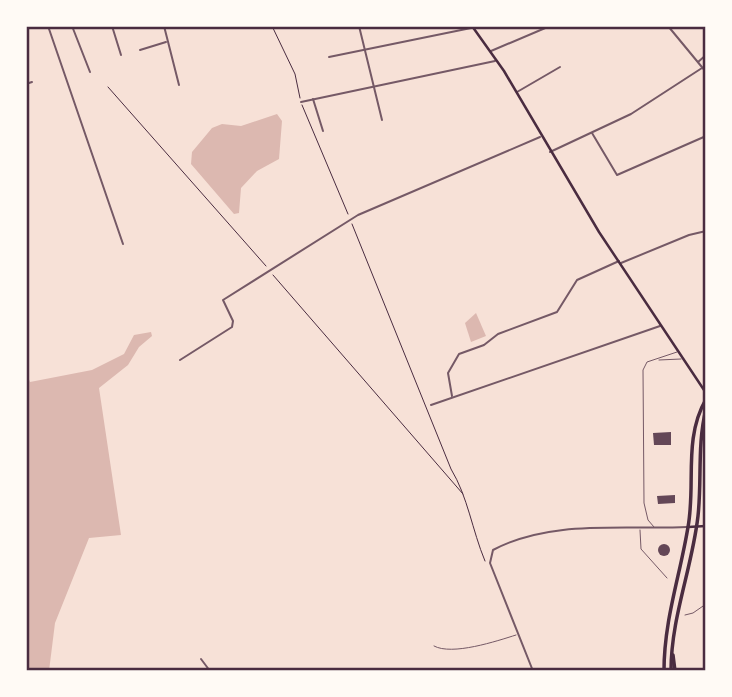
<svg xmlns="http://www.w3.org/2000/svg" width="732" height="697" font-family="Spectral,serif">
<style>
.water{fill:#dcb8b0}
.building{fill:#644757}
.lines{fill:none;stroke-linecap:round;stroke-linejoin:round}
.path{stroke:#4a2c40;stroke-width:1}
.service{stroke:#755966;stroke-width:1}
.minor{stroke:#755966;stroke-width:2}
.tertiary{stroke:#755966;stroke-width:2}
.secondary{stroke:#4a2c40;stroke-width:2.5}
.trunk{stroke:#4a2c40;stroke-width:3.5}
.neatline{fill:none;stroke:#4a2c40;stroke-width:2.5}
</style>
<rect width="100%" height="100%" fill="#f7e1d7"/>
<g class="water">
<path d="M277,114L282,121L279,159L257,171L241,188L239,213L234,214L191,164L192,152L212,128L222,124L241,126Z"/>
<path d="M476,313L486,336L471,342L465,323Z"/>
<path d="M151,332L152,336L139,347L128,365L99,388L121,535L89,538L55,623L49,671H26V372L30,382L92,370L124,354L134,335Z"/>
</g>
<g class="building">
<path d="M671,432V445H654L653,433Z"/>
<path d="M675,495V503L658,504L657,496Z"/>
<circle cx="664" cy="550" r="6"/>
</g>
<g class="lines">
<g class="path">
<path d="M272,26L295,74L300,98"/>
<path d="M108,87L266,266"/>
<path d="M302,105L348,214"/>
<path d="M352,224L451,469C468,497 472,530 485,561"/>
<path d="M273,275L463,494"/>
</g>
<g class="service">
<path d="M659,360L681,359"/>
<path d="M654,527L648,520L644,503L643,370L647,362L677,352"/>
<path d="M640,530L641,549L667,578"/>
<path d="M685,615L693,613L706,604"/>
<path d="M434,646C452,656 497,641 516,635"/>
</g>
<g class="minor">
<path d="M48,26L123,244"/>
<path d="M72,26L90,72"/>
<path d="M112,26L121,55"/>
<path d="M164,26L179,85"/>
<path d="M359,26L382,120"/>
<path d="M668,26L706,72"/>
<path d="M140,50L166,42"/>
<path d="M491,51L550,26"/>
<path d="M329,57L471,28"/>
<path d="M698,62L706,55"/>
<path d="M26,84L32,82"/>
<path d="M517,92L560,67"/>
<path d="M313,99L323,131"/>
<path d="M301,102L495,61"/>
<path d="M592,133L617,175L706,136"/>
<path d="M550,152L631,114L702,68"/>
<path d="M621,263L689,235L706,231"/>
<path d="M180,360L232,327L233,321L223,300L358,215L540,137"/>
<path d="M452,396L448,373L459,354L484,345L498,334L557,312L577,280L619,261"/>
<path d="M431,405L660,326"/>
<path d="M201,659L210,671"/>
</g>
<path class="tertiary" d="M533,671L490,563L493,550C551,519 623,530 687,527"/>
<g class="secondary">
<path d="M472,26L504,71L599,232L706,393"/>
<path d="M688,527L706,526"/>
</g>
<g class="trunk">
<path d="M673,655L675,671"/>
<path d="M664,671C664,620 680,576 688,527C696,484 683,439 706,399"/>
<path d="M671,671C671,617 692,569 698,516C702,480 697,445 706,409"/>
</g>
</g>
<rect width="732" height="697" fill="none" stroke="#fffaf5" stroke-width="56"/>
<rect x="28" y="28" width="676" height="641" class="neatline"/>
</svg>
